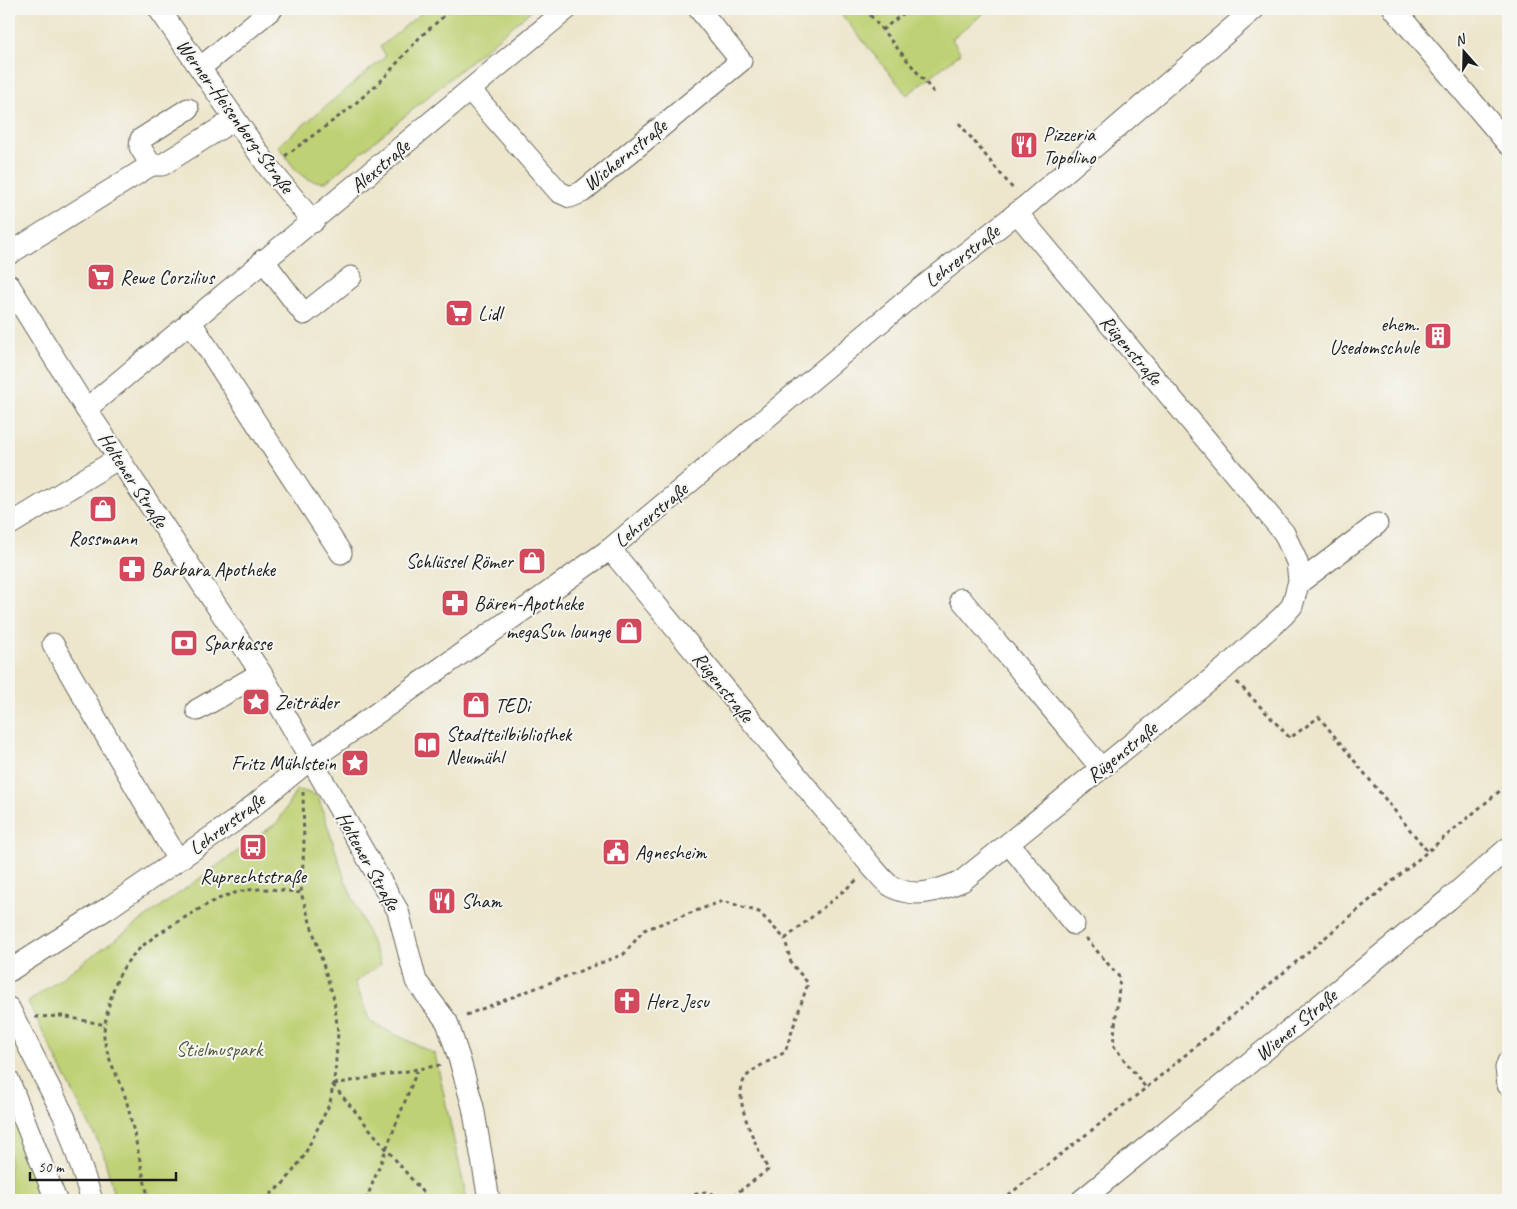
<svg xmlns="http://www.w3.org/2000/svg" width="1517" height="1209" viewBox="0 0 1517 1209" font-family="Caveat,sans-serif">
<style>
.green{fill:#bed174;stroke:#6d7648}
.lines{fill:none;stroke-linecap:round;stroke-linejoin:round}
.minor-casing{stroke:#65635a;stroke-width:23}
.path{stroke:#65635a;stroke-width:3;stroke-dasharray:4 4;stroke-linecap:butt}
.minor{stroke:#fff;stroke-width:21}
.labels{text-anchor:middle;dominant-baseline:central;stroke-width:4;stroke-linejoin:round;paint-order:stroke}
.street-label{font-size:20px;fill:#1c1c1c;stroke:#f6f6f2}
.poi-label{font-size:20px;fill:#1c1c1c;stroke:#f6f6f2;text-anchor:start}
.park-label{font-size:20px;fill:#555b3b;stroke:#f6f6f2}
</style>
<rect width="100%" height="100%" fill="#f6f6f2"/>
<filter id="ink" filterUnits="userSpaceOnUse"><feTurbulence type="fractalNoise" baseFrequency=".02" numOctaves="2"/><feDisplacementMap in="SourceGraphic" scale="10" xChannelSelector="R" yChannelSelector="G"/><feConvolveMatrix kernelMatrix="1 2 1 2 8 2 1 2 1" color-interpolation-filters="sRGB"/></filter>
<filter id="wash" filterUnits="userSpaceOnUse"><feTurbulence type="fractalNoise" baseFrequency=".0096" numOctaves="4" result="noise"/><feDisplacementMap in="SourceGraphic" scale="20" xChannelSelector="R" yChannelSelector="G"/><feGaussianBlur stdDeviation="1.12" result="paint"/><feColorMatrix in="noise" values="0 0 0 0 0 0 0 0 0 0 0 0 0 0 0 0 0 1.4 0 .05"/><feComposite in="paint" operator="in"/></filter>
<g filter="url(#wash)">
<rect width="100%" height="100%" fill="#ede6cc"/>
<!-- green -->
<g class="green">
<path d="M426,9H533L326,182C299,183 293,165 278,146L386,56L380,47Z"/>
<polygon points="837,9 989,9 952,39 961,53 907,95"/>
<polygon points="297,789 318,796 345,880 381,964 355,982 370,1022 435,1054 467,1200 115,1200 103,1152 28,1002 278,822"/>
<polygon points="9,1090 54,1200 9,1200"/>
</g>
</g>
<g filter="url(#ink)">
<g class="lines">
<defs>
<g id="minor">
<polyline points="159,9 269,168 313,222"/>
<polyline points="1394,9 1508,144"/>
<polyline points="200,68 272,9"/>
<polyline points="470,90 559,192 570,197 582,192 741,61 699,9"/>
<polyline points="188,109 141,139 140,147 151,165 162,165 235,119"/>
<polyline points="9,254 151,165"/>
<polyline points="263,260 304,314 351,277"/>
<polyline points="9,285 86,409 261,673 398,911 416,981 447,1022 460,1061 473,1107 489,1200"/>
<polyline points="190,321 341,553"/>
<polyline points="86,409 567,9"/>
<polyline points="9,525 119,458"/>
<path d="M610,549L872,867C878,873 884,882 891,886C914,900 940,890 962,881L1224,669L1283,616L1292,606L1299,581L1297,562L1284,533L1017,213"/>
<polyline points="1299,583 1377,524"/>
<polyline points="961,599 1101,768"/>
<polyline points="53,644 178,860"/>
<polyline points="197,710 261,673"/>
<polyline points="1009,844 1074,924"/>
<polyline points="9,971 108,908 236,820 302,766 610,549 920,289 1027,205 1254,9"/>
<polyline points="9,1008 65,1118 92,1200"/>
<polyline points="1508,1062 1506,1068 1508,1085"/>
<polyline points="9,1081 56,1200"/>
<polyline points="1082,1200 1448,900 1508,848"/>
</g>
</defs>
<!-- minor casing -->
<use href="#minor" class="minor-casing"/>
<!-- path -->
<g class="path">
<polyline points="865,9 936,95"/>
<polyline points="882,30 909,9"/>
<polyline points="959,123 1014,190"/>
<polyline points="285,156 349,109 383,79 420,37 452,9"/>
<polyline points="1237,682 1290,738 1319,717 1428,852"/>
<polyline points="1086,938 1120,978 1113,1045 1146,1088"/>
<polyline points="466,1015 624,954 644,930 723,901 759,912 785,939 858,879"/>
<polyline points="35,1017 62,1016 106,1025"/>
<polyline points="334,1084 441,1065"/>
<polyline points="333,1085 429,1200"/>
<polyline points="1008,1195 1014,1200"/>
<path d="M149,1200C141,1168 135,1135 127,1103C122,1083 109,1064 105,1043C102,1033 106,1019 108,1009C119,960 138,946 179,921C227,892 244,883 301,893"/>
<polyline points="264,1200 285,1182 304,1156 330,1103 335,1073 338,1033 334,999 301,893 304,846 303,792"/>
<polyline points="366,1200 417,1071"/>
<path d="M671,1200L705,1192L730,1198L768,1170C759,1148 726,1093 749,1074C759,1065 774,1059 785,1052L808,983L791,963L785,939"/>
<polyline points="1002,1200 1146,1088 1508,784"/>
</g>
<!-- minor -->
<use href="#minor" class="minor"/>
</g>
</g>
<!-- icons -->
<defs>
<symbol id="restaurant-square" viewBox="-11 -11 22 22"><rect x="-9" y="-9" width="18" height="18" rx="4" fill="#d1495b" stroke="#f6f6f2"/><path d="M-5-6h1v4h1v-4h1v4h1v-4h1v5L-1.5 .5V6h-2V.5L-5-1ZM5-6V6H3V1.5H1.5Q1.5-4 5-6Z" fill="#fff"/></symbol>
<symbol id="supermarket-square" viewBox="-11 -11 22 22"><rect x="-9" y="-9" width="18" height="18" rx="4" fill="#d1495b" stroke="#f6f6f2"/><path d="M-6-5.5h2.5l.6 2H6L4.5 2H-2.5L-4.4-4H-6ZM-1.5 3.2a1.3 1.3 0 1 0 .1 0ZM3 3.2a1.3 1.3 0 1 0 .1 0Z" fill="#fff"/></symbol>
<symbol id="building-square" viewBox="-11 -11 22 22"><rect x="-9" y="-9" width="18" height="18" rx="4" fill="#d1495b" stroke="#f6f6f2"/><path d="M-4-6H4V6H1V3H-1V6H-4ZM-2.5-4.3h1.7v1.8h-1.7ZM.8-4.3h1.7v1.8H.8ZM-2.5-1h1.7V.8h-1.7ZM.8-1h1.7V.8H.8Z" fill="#fff"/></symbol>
<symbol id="shop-square" viewBox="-11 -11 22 22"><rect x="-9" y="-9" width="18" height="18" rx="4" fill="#d1495b" stroke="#f6f6f2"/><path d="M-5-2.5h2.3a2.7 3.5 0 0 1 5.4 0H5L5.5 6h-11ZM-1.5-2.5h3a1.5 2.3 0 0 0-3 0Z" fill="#fff"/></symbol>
<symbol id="pharmacy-square" viewBox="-11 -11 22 22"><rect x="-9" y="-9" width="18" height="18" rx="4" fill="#d1495b" stroke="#f6f6f2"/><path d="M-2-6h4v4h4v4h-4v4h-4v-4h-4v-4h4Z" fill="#fff"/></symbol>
<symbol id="bank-square" viewBox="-11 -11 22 22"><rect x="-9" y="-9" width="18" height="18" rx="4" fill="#d1495b" stroke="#f6f6f2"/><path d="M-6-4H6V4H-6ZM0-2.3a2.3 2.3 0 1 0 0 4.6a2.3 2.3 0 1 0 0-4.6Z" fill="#fff"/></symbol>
<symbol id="sight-square" viewBox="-11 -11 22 22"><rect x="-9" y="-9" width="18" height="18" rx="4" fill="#d1495b" stroke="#f6f6f2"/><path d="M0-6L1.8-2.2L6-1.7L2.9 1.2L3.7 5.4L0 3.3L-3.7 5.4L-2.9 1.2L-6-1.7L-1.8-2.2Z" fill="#fff"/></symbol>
<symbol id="library-square" viewBox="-11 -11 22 22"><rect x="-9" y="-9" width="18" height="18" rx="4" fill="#d1495b" stroke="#f6f6f2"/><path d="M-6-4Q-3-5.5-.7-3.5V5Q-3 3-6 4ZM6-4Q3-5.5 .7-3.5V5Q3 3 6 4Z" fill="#fff"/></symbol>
<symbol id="bus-square" viewBox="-11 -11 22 22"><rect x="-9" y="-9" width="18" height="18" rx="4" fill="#d1495b" stroke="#f6f6f2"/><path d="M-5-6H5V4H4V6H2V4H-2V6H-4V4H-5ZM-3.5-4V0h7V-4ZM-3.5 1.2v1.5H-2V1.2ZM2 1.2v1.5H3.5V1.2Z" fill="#fff"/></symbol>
<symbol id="civic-square" viewBox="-11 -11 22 22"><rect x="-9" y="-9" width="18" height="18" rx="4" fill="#d1495b" stroke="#f6f6f2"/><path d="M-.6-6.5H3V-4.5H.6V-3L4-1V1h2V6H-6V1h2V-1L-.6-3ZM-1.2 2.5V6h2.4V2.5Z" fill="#fff"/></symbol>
<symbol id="church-square" viewBox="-11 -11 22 22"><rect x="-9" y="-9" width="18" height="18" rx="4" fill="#d1495b" stroke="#f6f6f2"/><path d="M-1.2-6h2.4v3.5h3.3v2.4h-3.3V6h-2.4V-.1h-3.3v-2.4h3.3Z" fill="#fff"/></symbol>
</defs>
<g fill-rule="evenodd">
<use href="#restaurant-square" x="1008" y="129" width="32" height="32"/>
<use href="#supermarket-square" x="85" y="261" width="32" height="32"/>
<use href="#supermarket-square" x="443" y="297" width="32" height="32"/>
<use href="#building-square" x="1422" y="320" width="32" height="32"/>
<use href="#shop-square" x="87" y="493" width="32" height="32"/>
<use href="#shop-square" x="516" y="545" width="32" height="32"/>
<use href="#pharmacy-square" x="116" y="553" width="32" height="32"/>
<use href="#pharmacy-square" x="439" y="587" width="32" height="32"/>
<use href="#shop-square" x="613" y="615" width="32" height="32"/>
<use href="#bank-square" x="168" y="627" width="32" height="32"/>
<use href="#sight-square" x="240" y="686" width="32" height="32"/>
<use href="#shop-square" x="460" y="689" width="32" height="32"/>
<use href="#library-square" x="411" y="729" width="32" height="32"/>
<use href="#sight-square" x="339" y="747" width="32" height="32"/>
<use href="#bus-square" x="237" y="831" width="32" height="32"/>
<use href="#civic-square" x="600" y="836" width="32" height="32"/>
<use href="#restaurant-square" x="426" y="885" width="32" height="32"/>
<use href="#church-square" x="611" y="985" width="32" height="32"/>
</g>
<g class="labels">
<!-- street labels -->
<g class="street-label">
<text transform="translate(235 116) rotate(54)">Werner-Heisenberg-Straße</text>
<text transform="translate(625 155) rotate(-39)">Wichernstraße</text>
<text transform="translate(380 166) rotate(-40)">Alexstraße</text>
<text transform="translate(962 256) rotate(-38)">Lehrerstraße</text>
<text transform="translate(1131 350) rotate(50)">Rügenstraße</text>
<text transform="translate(133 480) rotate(57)">Holtener Straße</text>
<text transform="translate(651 515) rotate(-40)">Lehrerstraße</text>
<text transform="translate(723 687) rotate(51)">Rügenstraße</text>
<text transform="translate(1122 752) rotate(-39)">Rügenstraße</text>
<text transform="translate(227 824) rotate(-37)">Lehrerstraße</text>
<text transform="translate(368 861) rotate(61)">Holtener Straße</text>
<text transform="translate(1296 1025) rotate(-40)">Wiener Straße</text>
</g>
<!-- poi labels -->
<g class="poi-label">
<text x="1043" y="134">Pizzeria<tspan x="1043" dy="23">Topolino</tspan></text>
<text x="120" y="277">Rewe Corzilius</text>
<text x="478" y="313">Lidl</text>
<text x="1419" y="324" text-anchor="end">ehem.<tspan x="1419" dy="23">Usedomschule</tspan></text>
<text x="103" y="538" text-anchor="middle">Rossmann</text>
<text x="513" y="561" text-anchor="end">Schlüssel Römer</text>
<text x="151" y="569">Barbara Apotheke</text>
<text x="474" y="603">Bären-Apotheke</text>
<text x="610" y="631" text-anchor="end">megaSun lounge</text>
<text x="203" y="643">Sparkasse</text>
<text x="275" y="702">Zeiträder</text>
<text x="495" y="705">TEDi</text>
<text x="446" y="734">Stadtteilbibliothek<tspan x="446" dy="23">Neumühl</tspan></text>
<text x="336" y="763" text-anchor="end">Fritz Mühlstein</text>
<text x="635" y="852">Agnesheim</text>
<text x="253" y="876" text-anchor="middle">Ruprechtstraße</text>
<text x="461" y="901">Sham</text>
<text x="646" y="1001">Herz Jesu</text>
</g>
<!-- park labels -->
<g class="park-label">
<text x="219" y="1049">Stielmuspark</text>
</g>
</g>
<!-- margin -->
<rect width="1517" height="1209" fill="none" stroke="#f6f6f2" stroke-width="30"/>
<!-- north arrow -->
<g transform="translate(1464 52) rotate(340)" stroke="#f6f6f2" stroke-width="4" paint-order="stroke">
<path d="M0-4L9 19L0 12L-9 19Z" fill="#1c1c1c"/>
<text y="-8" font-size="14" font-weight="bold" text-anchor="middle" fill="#1c1c1c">N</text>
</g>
<!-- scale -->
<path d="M30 1172v8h146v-8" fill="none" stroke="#1c1c1c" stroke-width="2.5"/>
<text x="38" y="1172" font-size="15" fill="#1c1c1c" stroke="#f6f6f2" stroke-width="4" paint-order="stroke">50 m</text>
</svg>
